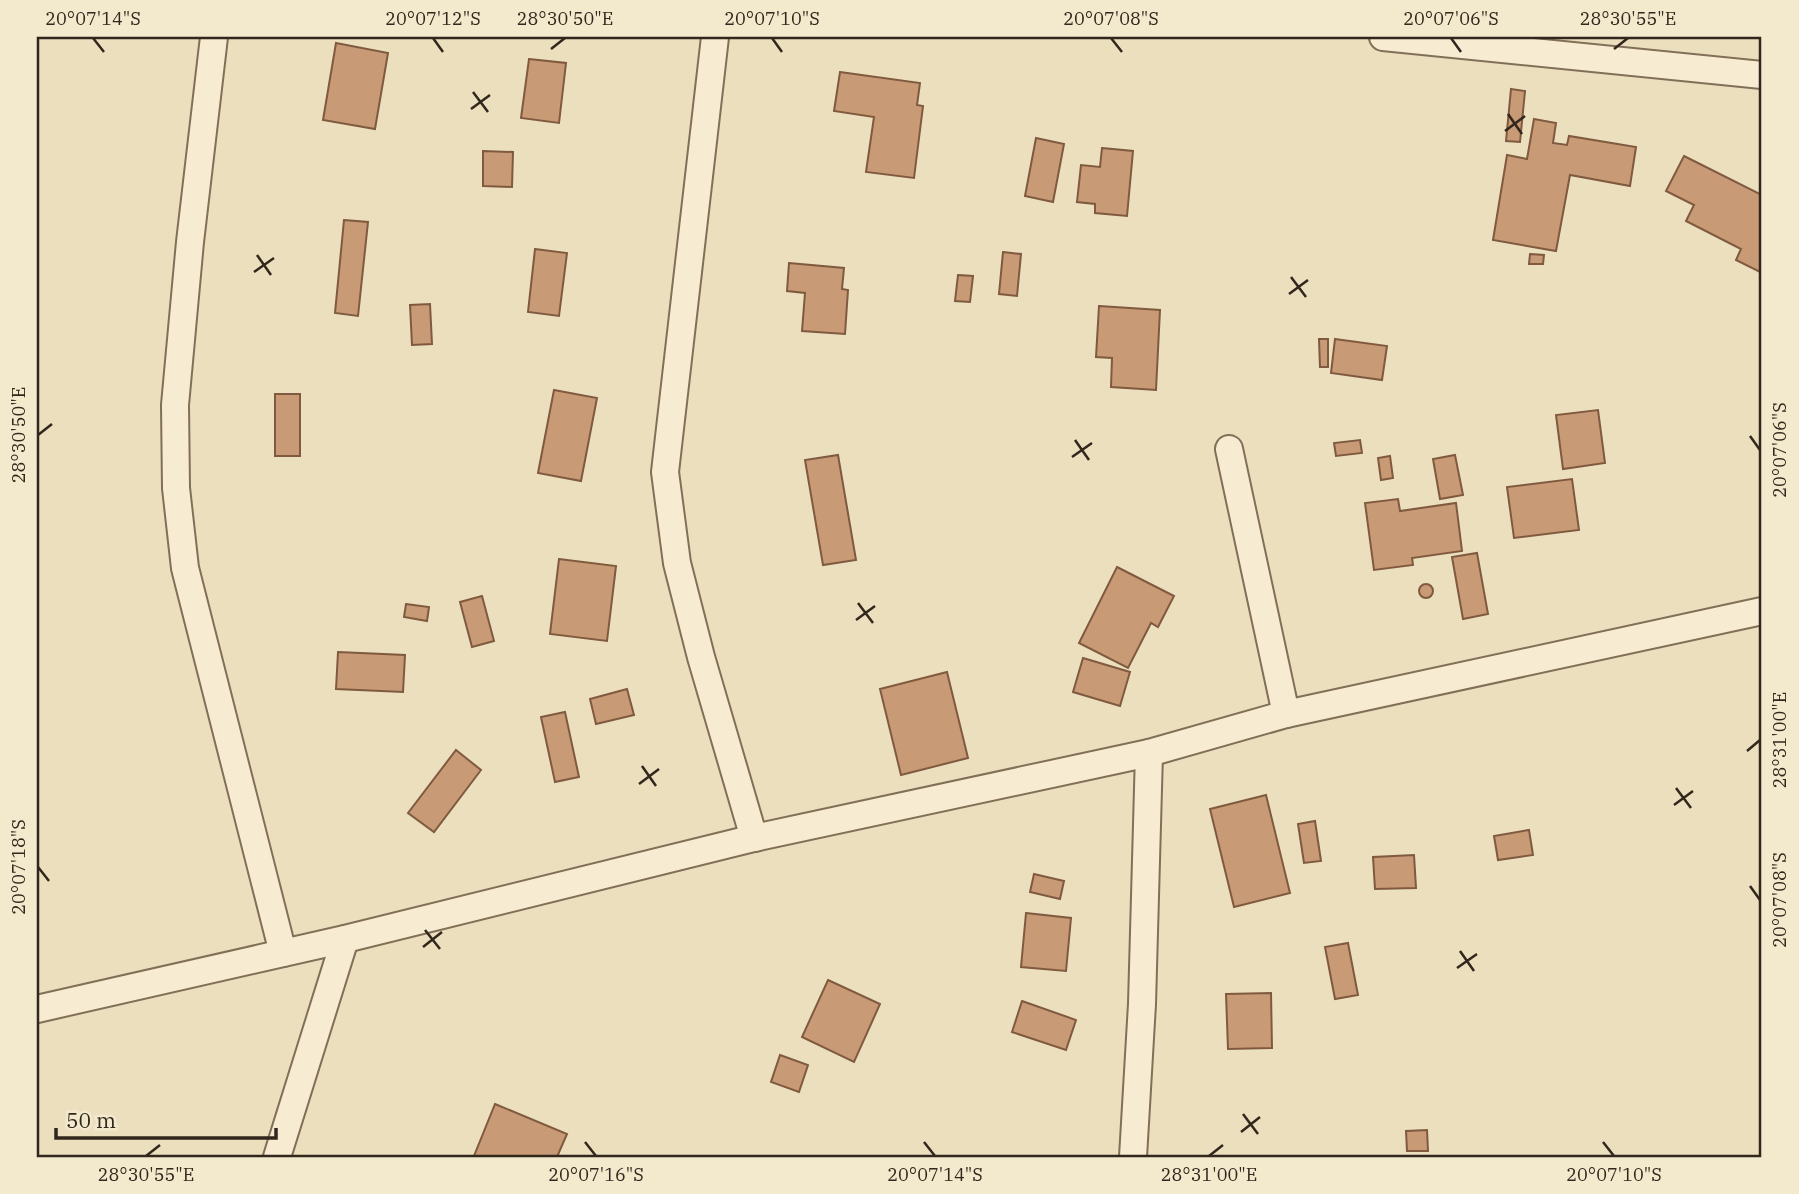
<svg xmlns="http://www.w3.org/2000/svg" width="1799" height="1194" viewBox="0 0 1799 1194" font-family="'IBM Plex Serif',serif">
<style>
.building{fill:#c89a75;stroke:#805a3f;stroke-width:2}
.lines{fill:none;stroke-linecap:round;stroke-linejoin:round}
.minor-casing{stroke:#826f58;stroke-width:30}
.minor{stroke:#f7ecd1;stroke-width:26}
.ticks{fill:none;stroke:#32271c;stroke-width:2.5}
.neatline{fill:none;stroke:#32271c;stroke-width:2.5}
.ticks-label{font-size:18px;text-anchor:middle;fill:#32271c}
</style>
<rect width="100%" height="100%" fill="#ebdfbe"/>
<!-- building -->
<g class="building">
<polygon points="336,43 388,53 375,129 323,120"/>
<polygon points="529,59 566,63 559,123 521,118"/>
<polygon points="840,72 920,83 917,105 923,106 914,178 866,172 874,117 834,111"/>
<polygon points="1511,89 1525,91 1520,142 1506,141"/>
<polygon points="1534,119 1556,123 1553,143 1567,145 1569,136 1636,147 1630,186 1570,175 1556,251 1493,240 1507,155 1527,159"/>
<polygon points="1036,138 1064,144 1053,202 1025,196"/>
<polygon points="1102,148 1133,151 1127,216 1095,213 1095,204 1077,202 1081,165 1100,167"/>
<polygon points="483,151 513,152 512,187 483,186"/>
<polygon points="1684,156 1762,195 1762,273 1736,260 1741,249 1686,221 1694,205 1666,191"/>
<polygon points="344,220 368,222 358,316 335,313"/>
<polygon points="535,249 567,253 559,316 528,312"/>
<polygon points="1003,252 1021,254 1017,296 999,294"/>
<polygon points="1530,254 1544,255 1543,264 1529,264"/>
<polygon points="789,263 844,268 842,289 848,290 845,334 802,331 805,293 787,291"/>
<polygon points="958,275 973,276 970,302 955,301"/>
<polygon points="430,304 432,344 412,345 410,305"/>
<polygon points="1099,306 1160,310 1156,390 1111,387 1112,358 1096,357"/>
<polygon points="1319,339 1328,339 1328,367 1320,367"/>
<polygon points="1335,339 1387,346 1382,380 1331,373"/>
<polygon points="554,390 597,398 581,481 538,473"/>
<rect x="275" y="394" width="25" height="62"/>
<polygon points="1598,410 1605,463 1563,469 1556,415"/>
<polygon points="1360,440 1362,453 1336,456 1334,443"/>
<polygon points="838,455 856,560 823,565 805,460"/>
<polygon points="1455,455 1463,495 1440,499 1433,459"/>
<polygon points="1390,456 1393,478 1381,480 1378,458"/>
<polygon points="1572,479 1579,530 1514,538 1507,487"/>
<polygon points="1398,499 1400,511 1456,503 1462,551 1412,558 1413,565 1374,570 1365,503"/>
<polygon points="1477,553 1488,614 1463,619 1452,557"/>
<polygon points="559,559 616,566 607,641 550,634"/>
<polygon points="1117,567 1174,596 1158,627 1151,623 1128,668 1079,643"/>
<circle cx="1426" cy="591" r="7"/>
<polygon points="482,596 494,641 472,647 460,602"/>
<polygon points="406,604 429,607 427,621 404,617"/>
<polygon points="338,652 405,655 403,692 336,689"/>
<polygon points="1083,658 1130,672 1120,706 1073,692"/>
<polygon points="947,672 968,758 901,775 880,689"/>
<polygon points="627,689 634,715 596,724 590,699"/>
<polygon points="565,712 579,777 555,782 541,717"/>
<polygon points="456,750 481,770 434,832 408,813"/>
<polygon points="1266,795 1290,893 1234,907 1210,809"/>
<polygon points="1315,821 1321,861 1304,863 1298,824"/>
<polygon points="1529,830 1533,855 1498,860 1494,836"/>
<polygon points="1414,855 1416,888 1375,889 1373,857"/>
<polygon points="1034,874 1064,881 1060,899 1030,892"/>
<polygon points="1026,913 1071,918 1066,971 1021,967"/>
<polygon points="1348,943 1358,995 1335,999 1325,947"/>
<polygon points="828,980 880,1004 854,1062 802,1037"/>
<polygon points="1271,993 1272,1048 1228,1049 1226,994"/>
<polygon points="1022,1001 1076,1020 1066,1050 1012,1032"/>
<polygon points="780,1055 808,1065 799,1092 771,1082"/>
<polygon points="495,1104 567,1134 557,1157 474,1156"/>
<polygon points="1427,1130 1428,1151 1407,1151 1406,1131"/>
</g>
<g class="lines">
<defs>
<g id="minor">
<polyline points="214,37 190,242 175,405 176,488 185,568 283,953"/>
<polyline points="715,37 665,472 677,563 701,657 754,838"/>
<polyline points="1383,37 1762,75"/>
<polyline points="1229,449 1286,714"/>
<polyline points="37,1009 345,939 754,838 1149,753 1286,714 1762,611"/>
<polyline points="277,1157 345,939"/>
<polyline points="1133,1157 1142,1004 1149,753"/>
</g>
</defs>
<!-- minor casing -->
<use href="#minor" class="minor-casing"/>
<!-- minor -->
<use href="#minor" class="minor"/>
</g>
<!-- ticks -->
<path class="ticks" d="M93,38L104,52M433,38L443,52M772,38L782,52M1111,38L1122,52M1451,38L1461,52M551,49L565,38M1614,49L1628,38M473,92L488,112M471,109L490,95M1508,114L1522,134M1505,131L1525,116M257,255L271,275M254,272L274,258M1291,277L1306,297M1289,294L1308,280M38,435L52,424M1750,436L1760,450M1075,440L1089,460M1072,457L1092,443M858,603L873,623M856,620L875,606M1747,751L1760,740M642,766L656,786M639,784L659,769M1676,788L1691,808M1674,805L1693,791M38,867L49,881M1750,886L1760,900M425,930L440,949M423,947L442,932M1460,951L1474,971M1457,968L1477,954M1243,1114L1258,1134M1241,1132L1260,1117M585,1142L596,1156M924,1142L935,1156M1603,1142L1614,1156M146,1156L160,1145M1209,1156L1223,1145"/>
<!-- border -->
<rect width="1799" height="1194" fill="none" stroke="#f3e9cd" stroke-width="77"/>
<!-- scale -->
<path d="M56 1128v10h220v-10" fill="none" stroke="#32271c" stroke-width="3.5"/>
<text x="66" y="1128" font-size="21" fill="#32271c" stroke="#f3e9cd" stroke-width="5" paint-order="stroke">50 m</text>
<rect x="38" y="38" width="1722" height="1118" class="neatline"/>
<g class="ticks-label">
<text x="93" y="25">20°07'14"S</text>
<text x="433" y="25">20°07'12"S</text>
<text x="565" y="25">28°30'50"E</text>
<text x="772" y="25">20°07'10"S</text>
<text x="1111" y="25">20°07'08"S</text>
<text x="1451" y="25">20°07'06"S</text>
<text x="1628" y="25">28°30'55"E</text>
<text transform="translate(19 435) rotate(-90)" y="6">28°30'50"E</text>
<text transform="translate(1780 450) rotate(-90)" y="6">20°07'06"S</text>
<text transform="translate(1780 740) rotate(-90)" y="6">28°31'00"E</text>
<text transform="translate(19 867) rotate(-90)" y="6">20°07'18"S</text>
<text transform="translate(1780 900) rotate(-90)" y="6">20°07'08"S</text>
<text x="146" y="1181">28°30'55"E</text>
<text x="596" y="1181">20°07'16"S</text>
<text x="935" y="1181">20°07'14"S</text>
<text x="1209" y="1181">28°31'00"E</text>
<text x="1614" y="1181">20°07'10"S</text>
</g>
</svg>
